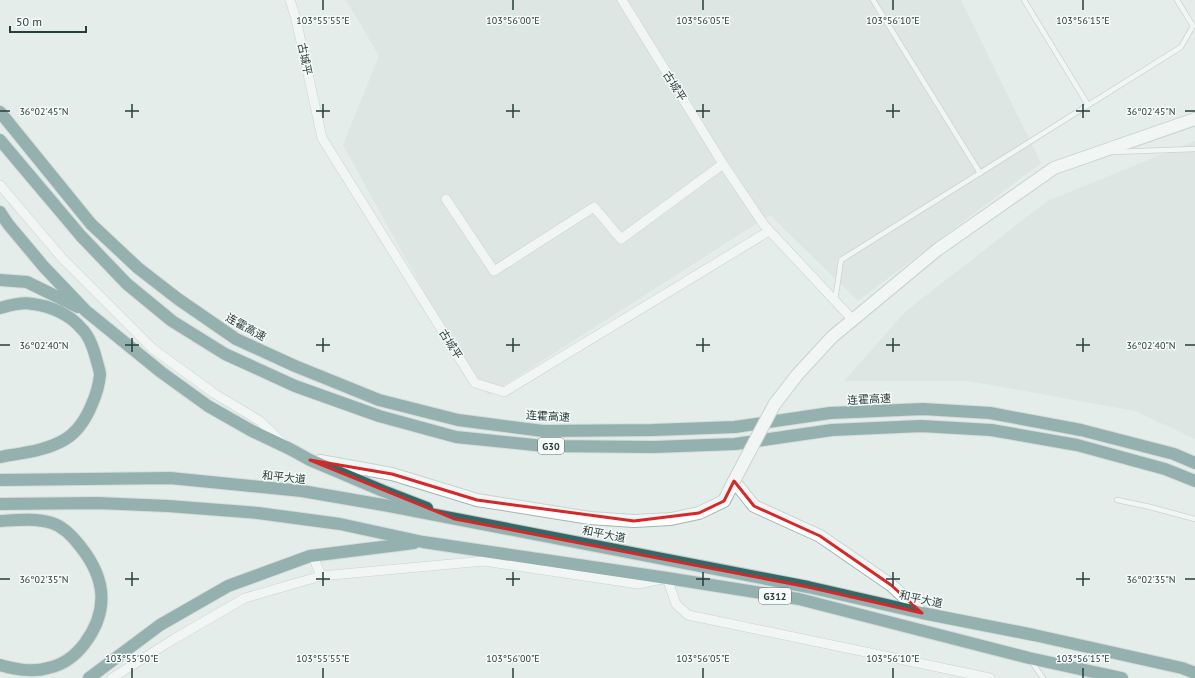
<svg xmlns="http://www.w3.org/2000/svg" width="1195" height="678" viewBox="0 0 1195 678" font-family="'PT Sans','Noto Sans SC',sans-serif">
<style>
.built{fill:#d4ddda}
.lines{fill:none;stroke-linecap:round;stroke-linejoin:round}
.lane-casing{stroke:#a8b5b3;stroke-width:6}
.street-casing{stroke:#a8b5b3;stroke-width:10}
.secondary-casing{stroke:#a1b5b2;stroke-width:14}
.highway-casing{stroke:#c2c9c8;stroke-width:14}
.lane{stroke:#fff;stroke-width:4.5}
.street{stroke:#fff;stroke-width:9}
.secondary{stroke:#fff;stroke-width:12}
.highway{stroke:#346866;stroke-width:12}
.secondary-bridge-casing{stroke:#a1b5b2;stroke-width:14;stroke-linecap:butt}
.secondary-bridge{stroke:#fff;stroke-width:12}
.marked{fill:none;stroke:#d62828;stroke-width:3;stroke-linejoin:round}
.ticks{fill:none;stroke:#263e3c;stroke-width:1.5}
.labels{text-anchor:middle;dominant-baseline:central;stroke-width:3;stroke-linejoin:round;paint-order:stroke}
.shield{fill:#f6faf8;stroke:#647674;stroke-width:1}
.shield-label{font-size:10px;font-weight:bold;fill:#263e3c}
.street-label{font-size:11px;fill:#263e3c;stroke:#f6faf8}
.ticks-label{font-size:10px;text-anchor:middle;fill:#263e3c;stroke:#f6faf8;stroke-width:3;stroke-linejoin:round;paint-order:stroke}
</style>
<rect width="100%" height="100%" fill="#e5edeb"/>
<!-- built -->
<g class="built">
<polygon points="346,0 961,0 1041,163 858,301 770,215 489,395 470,375 343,145 379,56"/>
<polygon points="1195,141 1195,439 1135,411 968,381 844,381 905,312 1047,201"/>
</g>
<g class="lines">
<defs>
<g id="lane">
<polyline points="873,0 980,173"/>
<polyline points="1024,0 1088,105"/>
<polyline points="1113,152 1195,149"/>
<polyline points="835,301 841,260 1181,47 1193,26 1177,0"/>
<polyline points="1117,500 1150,507 1195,519"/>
<polyline points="1031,661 1043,678"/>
</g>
<g id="street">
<polyline points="290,0 296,19 322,138 475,383 504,392 769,231"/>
<polyline points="622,0 723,164 764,225 853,320"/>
<polyline points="0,185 62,258 153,349 215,394 260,421 284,444"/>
<polyline points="446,199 494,271 594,207 621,239 723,164"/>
<polyline points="313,556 321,576"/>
<polyline points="112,678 174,639 245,598 321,576 484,561 638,584 667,578 676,604 688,615 990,678"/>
</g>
<g id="secondary">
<polyline points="774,405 797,375 832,337 937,250 1054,168 1195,119"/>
<polyline points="320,461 392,474 477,500 590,518 634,521 671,519 699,513 724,501 734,481 754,506 820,536 891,585 922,613"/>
</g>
<g id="highway">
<polyline points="0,112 91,224 138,268 178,299 236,339 295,366 379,400 458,420 543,431 653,430 735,427 830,413 923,409 990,413 1081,430 1174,454 1195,463"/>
<polyline points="0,140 81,236 127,284 172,321 225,354 295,386 379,416 456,437 544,446 654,447 735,444 832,430 921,426 991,430 1077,445 1165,469 1195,481"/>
<polyline points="0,212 8,224 44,267 86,311 161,372 208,406 252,431 290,449 310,460 383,491 427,508"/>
<polyline points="0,280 27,282 78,307"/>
<path d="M0,308C11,305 22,302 33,304C50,306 69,314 81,328C89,335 93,347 96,358C97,363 100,370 100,375C99,385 96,395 92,404C86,419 78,432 64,440C45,451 22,453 0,457"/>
<polyline points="0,480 170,478 302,491 389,506 808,587 922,613 1034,635 1182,668 1195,673"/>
<polyline points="0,504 97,503 168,506 258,513 340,524 423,542 667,578 799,599 1029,658 1122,678"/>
<path d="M0,521C17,520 35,518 52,523C62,526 73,537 80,546C105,577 110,609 85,643C76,655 63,665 48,668C32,673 15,669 0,665"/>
<polyline points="89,678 160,625 228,586 310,556 414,543"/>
</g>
</defs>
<!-- lane casing -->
<use href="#lane" class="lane-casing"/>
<!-- street casing -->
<use href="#street" class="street-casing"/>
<!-- secondary casing -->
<use href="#secondary" class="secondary-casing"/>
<!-- highway casing -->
<use href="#highway" class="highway-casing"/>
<!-- lane -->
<use href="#lane" class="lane"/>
<!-- street -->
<use href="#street" class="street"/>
<!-- secondary -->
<use href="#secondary" class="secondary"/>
<!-- highway -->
<use href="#highway" class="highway"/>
<defs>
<polyline id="secondary-bridge" points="734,481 774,405"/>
</defs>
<!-- secondary-bridge casing -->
<use href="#secondary-bridge" class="secondary-bridge-casing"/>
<!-- secondary-bridge -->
<use href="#secondary-bridge" class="secondary-bridge"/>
</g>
<!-- marked area -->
<path d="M0 0H1195V678H0ZM310,460L392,474L477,500L634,521L699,513L724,501L734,481L754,506L820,536L891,585L922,613L808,587L455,519Z" fill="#e5edeb" fill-opacity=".55" fill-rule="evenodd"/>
<path class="marked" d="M310,460L392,474L477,500L634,521L699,513L724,501L734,481L754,506L820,536L891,585L922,613L808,587L455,519Z"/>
<!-- ticks -->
<path class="ticks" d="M323,0V10M513,0V10M703,0V10M893,0V10M1083,0V10M132,104V118M323,104V118M513,104V118M703,104V118M893,104V118M1083,104V118M0,111H10M125,111H139M316,111H330M506,111H520M696,111H710M886,111H900M1076,111H1090M1185,111H1195M132,338V352M323,338V352M513,338V352M703,338V352M893,338V352M1083,338V352M0,345H10M125,345H139M316,345H330M506,345H520M696,345H710M886,345H900M1076,345H1090M1185,345H1195M132,572V586M323,572V586M513,572V586M703,572V586M893,572V586M1083,572V586M0,579H10M125,579H139M316,579H330M506,579H520M696,579H710M886,579H900M1076,579H1090M1185,579H1195M132,668V678M323,668V678M513,668V678M703,668V678M893,668V678M1083,668V678"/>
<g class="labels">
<!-- shield labels -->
<g class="shield">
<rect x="538" y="438" width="26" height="16" rx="3"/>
<rect x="759" y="588" width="32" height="16" rx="3"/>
</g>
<g class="shield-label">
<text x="551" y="446">G30</text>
<text x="775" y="596">G312</text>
</g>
<!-- street labels -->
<g class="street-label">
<text transform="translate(305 59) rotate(78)">古城平</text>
<text transform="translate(675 86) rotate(58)">古城平</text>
<text transform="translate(246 327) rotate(29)">连霍高速</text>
<text transform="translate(451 344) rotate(58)">古城平</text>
<text transform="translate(869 399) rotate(-3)">连霍高速</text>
<text transform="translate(548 416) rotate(3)">连霍高速</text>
<text transform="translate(284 477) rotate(6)">和平大道</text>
<text transform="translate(604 534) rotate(11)">和平大道</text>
<text transform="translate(921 599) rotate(12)">和平大道</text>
</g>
</g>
<g class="ticks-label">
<text x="323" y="24">103°55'55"E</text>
<text x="513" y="24">103°56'00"E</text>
<text x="703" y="24">103°56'05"E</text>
<text x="893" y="24">103°56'10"E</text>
<text x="1083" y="24">103°56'15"E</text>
<text x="44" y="115">36°02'45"N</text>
<text x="1151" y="115">36°02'45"N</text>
<text x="44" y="349">36°02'40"N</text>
<text x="1151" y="349">36°02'40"N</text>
<text x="44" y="583">36°02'35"N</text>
<text x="1151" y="583">36°02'35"N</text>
<text x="132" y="662">103°55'50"E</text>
<text x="323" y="662">103°55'55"E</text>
<text x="513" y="662">103°56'00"E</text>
<text x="703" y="662">103°56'05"E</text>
<text x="893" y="662">103°56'10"E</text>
<text x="1083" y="662">103°56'15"E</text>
</g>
<!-- scale -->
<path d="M10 26v6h76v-6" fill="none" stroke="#263e3c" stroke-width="2"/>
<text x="16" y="26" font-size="12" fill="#263e3c" stroke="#f6faf8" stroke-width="3" paint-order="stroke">50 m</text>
</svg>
